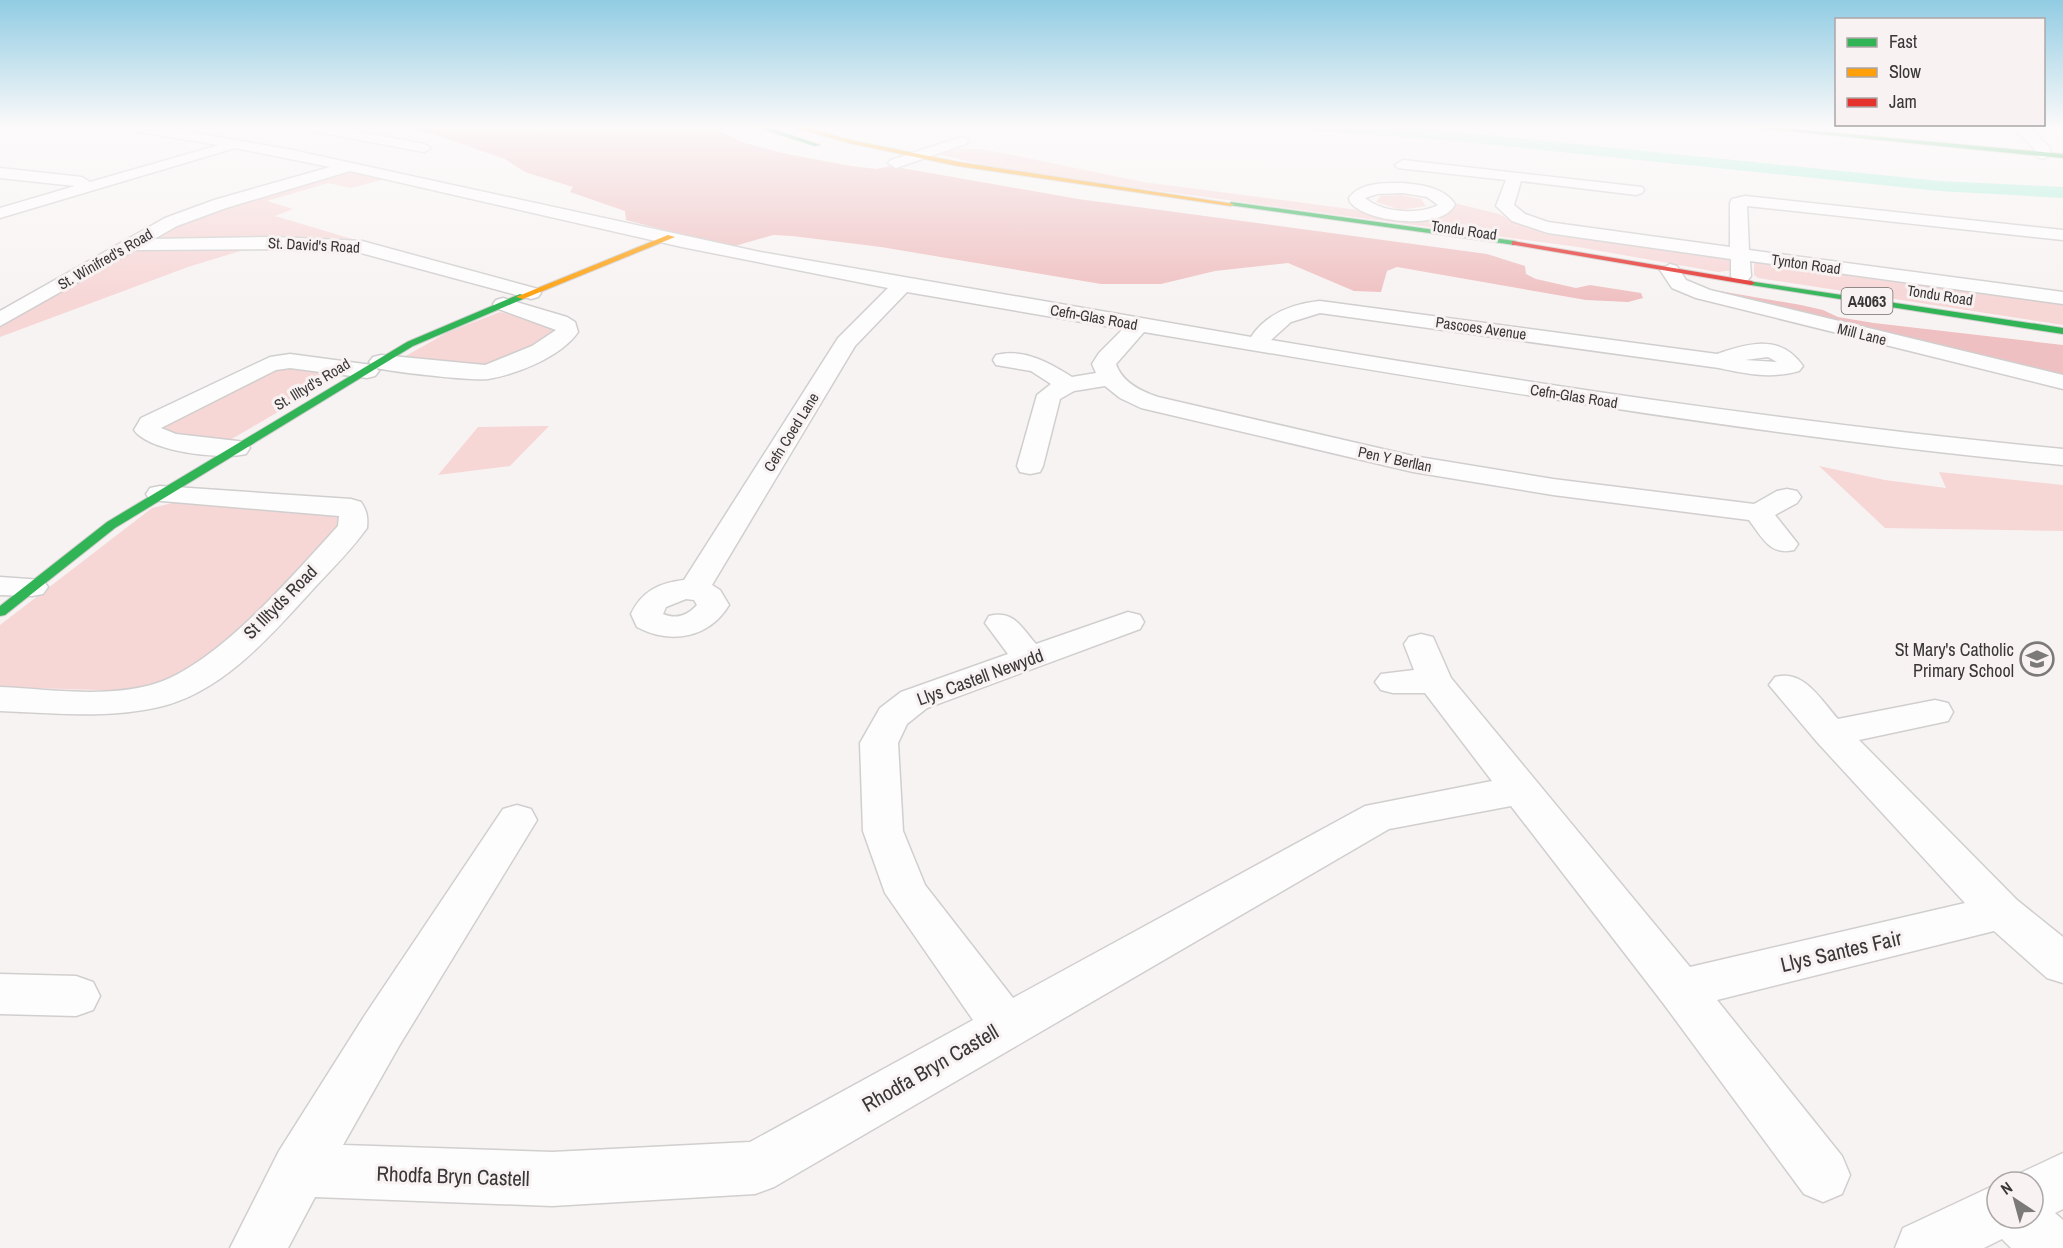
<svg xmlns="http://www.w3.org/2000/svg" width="2063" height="1248" viewBox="0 0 2063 1248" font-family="'Archivo Narrow',sans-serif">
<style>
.green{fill:#f7d6d6}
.forest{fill:#efc0c1}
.water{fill:#aeefdb}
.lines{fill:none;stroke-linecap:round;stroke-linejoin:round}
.street-casing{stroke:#d1cece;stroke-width:3}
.fast-casing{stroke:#d1cece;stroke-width:2}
.slow-casing{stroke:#d1cece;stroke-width:2}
.jam-casing{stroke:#d1cece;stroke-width:2}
.street{fill:#fefdfd;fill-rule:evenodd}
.fast{fill:#30b455;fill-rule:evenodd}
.slow{fill:#ff9f0a;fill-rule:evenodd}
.jam{fill:#e5322d;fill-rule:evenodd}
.labels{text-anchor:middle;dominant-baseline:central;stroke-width:6;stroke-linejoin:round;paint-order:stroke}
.far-street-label{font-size:15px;fill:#393737;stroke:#f9f2f2}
.shield{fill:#f9f2f2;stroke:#736f6f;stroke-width:1.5}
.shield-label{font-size:16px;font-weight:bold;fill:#393737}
.street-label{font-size:18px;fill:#393737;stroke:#f9f2f2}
.poi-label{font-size:18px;fill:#393737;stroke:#f9f2f2;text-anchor:end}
.near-street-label{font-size:21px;fill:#393737;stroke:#f9f2f2}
</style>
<rect width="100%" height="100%" fill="#f8f3f3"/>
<!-- green -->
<g class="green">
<polygon points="962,149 983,149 1143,182 1396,215 1442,213 1454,203 1499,214 1514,222 1544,231 1544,234 1735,258 1734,270 1718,272 1578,247 1010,171 941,155 941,152"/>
<polygon points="353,173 385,179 351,188 328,183 267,201 293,209 275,216 369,244 250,248 188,267 0,337 0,327 171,226 208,212 337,175"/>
<polygon points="1401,195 1421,199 1426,206 1401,210 1376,202 1381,196"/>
<polygon points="1754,260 2063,301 2063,325 1758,278 1754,275"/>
<polygon points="500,312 551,324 558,331 523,352 488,367 404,357 448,332"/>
<polygon points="282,366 343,374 230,440 214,442 163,432 164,424"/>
<polygon points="549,426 510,466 438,475 478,427"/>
<polygon points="1819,466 1885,480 1946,488 1939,472 2063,485 2063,531 1885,528"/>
<polygon points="176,502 331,511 340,517 341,526 210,661 186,677 130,691 0,687 0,625 152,508"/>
</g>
<!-- forest -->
<g class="forest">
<polygon points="405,127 523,127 538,131 564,127 711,127 745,143 782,153 851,166 877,169 890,166 1078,199 1487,254 1525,266 1526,274 1536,279 1576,288 1590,285 1641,293 1643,298 1628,302 1586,300 1397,267 1387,271 1381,292 1354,291 1288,263 1215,271 1161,284 1101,284 881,247 792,236 773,235 735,246 719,244 626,220 625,211 570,192 573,187 525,172 505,159 433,134"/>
<polygon points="1708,289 1801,305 1823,310 1838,317 1874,323 2063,345 2063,390 1806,321 1705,291"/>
</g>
<!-- water -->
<polygon class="water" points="1267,127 1396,127 1458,132 1940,181 2063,187 2063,198 1939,191 1455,141"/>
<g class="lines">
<defs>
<g id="street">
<path d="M127,127H162L292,150L760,252L1251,337C1267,313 1292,304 1320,301L1717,354C1750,343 1781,334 1803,366L1799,371C1771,379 1747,374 1719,368L1320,313L1291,322L1271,340C1534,384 1797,424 2063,449V465C1754,436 1450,383 1144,332L1116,364C1122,382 1140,391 1158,397L1413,456L1553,479L1754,504L1777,491L1787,489L1797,491L1801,497L1797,503L1775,515L1798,544L1794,550C1770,556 1762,537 1749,520L1553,495L1413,472L1141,408L1120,398L1105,386L1074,391L1060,399L1043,466L1040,472L1030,474L1020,472L1017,466L1037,395L1051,384L1031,371L996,365L993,360L996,355C1024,348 1050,363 1072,377L1096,373L1092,364L1099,353L1123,329L907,292L855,346L712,585L720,590L729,605C709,638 671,645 637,627L631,614C642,591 659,583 684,580L838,338L888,288L682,247L350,171L226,208L177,226L154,239L274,237L362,241L538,289L541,293L538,297L531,299L361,253L274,249L135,250L0,326V311L165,218L214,200L330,167L235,148L0,218V208L75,186L0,178V168L82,177L90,182L219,145L134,131ZM1768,357L1777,362L1745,360ZM686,599L694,600L697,605C688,615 677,620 663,614L666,607Z"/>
<polygon points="305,127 336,127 424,144 431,148 424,152 312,131"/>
<polygon points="2005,127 2029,127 2049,147 2051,154 2043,159 2038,157 2036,151 2019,133"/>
<polygon points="961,137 966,138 968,141 966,144 896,168 888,163 891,160"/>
<polygon points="1403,160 1642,187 1644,190 1642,193 1636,195 1521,181 1514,205 1525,214 1548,222 1730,247 1730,203 1732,199 1745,196 2063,230 2063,240 1747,206 1749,250 2063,292 2063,304 1750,261 1751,276 1748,280 1734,280 1731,276 1731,259 1548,233 1512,221 1496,206 1506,180 1398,168 1395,165"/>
<path d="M1403,183C1422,185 1443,187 1455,204C1445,231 1365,223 1350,202L1349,198C1360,182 1385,183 1403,183ZM1403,193L1427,197L1438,205C1419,215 1382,213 1365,198L1377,194Z"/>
<polygon points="1670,264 1677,266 1686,280 1710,290 2063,375 2063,389 1696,298 1672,288 1660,270"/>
<path d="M503,298L567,317L575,322L578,332C561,357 517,374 488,379C471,381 395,372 376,368L379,371L375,376L367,378L290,368L276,370L161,428L176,434L246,442L250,448L246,454C222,460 149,452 134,430L141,418L270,357L290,354L372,365L369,362L373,357L381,355L485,365L532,346L556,330L496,308L493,304L496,300Z"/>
<path d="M160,486L351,499L361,502C367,511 368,517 367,528C352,549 333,568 316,586C273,633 224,692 159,707C107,719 53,713 0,711V687C49,689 103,698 151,685C215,668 293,575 338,526L339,516L150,500L146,494L150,488Z"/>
<polygon points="0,577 43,580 48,587 43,594 32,596 0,595"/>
<path d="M1128,612L1140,615L1144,622L1140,629L927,708L907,724L898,743L903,831L925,885L1013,998L1365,806L1492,781L1425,693H1393L1381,690L1375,682L1381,674L1414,670L1404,644L1409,637L1421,634L1433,637L1451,678L1690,967L1965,903L1817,742L1769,685L1775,677C1804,669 1820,699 1838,719L1935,700L1948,703L1953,712L1948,721L1859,740L2017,900L2063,937V983L2047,978L1994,931L1717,1000L1842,1156L1850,1175L1842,1194L1823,1202L1804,1194L1663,1003L1511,806L1389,829L774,1187L755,1194L552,1206L315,1197L288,1248H230L279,1151L365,1015L503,809L517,805L531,809L537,820L399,1046L343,1145L552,1152L750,1142L973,1020L885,893L863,831L860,743L880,708L901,692L1008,654L985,623L989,616C1014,610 1021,627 1036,644Z"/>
<polygon points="0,974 76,976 93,982 100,996 93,1010 76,1016 0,1014"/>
<polygon points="2063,1153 2063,1209 2055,1213 2063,1220 2063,1248 2011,1248 2002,1239 1984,1248 1895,1248 1903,1228 1997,1184 1997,1218 2033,1218 2033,1182 2011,1182 2014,1176"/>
</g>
<g id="fast">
<polygon points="756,127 766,127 820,145 815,146"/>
<polygon points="1747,127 1772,127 2063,154 2063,158"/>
<polygon points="1231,202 1515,241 1519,243 1515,245 1229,205"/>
<polygon points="1748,281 2063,328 2063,334 1751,285 1747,283"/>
<polygon points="520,294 523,295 523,299 413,346 115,528 5,615 0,616 0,606 107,522 407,342"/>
</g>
<g id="slow">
<polygon points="793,127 804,127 850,140 958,162 1234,204 1231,206 958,166 849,143"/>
<polygon points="668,235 675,237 523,299 516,297"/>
</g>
<polygon id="jam" points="1512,241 1751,281 1755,283 1751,285 1515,245 1512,245"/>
</defs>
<!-- street casing -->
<use href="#street" class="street-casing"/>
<!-- fast casing -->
<use href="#fast" class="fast-casing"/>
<!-- slow casing -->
<use href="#slow" class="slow-casing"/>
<!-- jam casing -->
<use href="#jam" class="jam-casing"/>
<!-- street -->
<use href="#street" class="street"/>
<!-- fast -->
<use href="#fast" class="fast"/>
<!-- slow -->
<use href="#slow" class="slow"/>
<!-- jam -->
<use href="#jam" class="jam"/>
</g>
<!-- sky -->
<linearGradient id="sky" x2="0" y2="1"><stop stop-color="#91cce3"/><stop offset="0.42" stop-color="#fcfafa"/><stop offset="1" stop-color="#fcfafa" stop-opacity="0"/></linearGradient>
<rect width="2063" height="302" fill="url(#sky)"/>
<!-- icons -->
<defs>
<symbol id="school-ring" viewBox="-11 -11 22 22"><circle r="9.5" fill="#f9f2f2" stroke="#7c7979" stroke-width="1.5"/><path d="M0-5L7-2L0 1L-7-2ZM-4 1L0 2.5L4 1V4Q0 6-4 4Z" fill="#7c7979"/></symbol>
</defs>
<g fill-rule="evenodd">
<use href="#school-ring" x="2018" y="640" width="38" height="38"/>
</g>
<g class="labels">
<!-- far-street labels -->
<g class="far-street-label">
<text transform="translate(1464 230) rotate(8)">Tondu Road</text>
<text transform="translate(314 245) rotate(3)">St. David's Road</text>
<text transform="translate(105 259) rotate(-30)">St. Winifred's Road</text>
<text transform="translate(1806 264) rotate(8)">Tynton Road</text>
<text transform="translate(1940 295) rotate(9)">Tondu Road</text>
<text transform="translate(1094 317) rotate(10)">Cefn-Glas Road</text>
<text transform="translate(1481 328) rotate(8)">Pascoes Avenue</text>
<text transform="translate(1862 334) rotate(14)">Mill Lane</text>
<text transform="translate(312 384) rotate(-31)">St. Illtyd's Road</text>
<text transform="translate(1574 396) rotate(9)">Cefn-Glas Road</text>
<text transform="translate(791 432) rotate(-58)">Cefn Coed Lane</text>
<text transform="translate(1395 459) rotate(12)">Pen Y Berllan</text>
</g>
<!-- shield labels -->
<rect class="shield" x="1841.5" y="288" width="51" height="26" rx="4.5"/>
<g class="shield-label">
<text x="1867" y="301">A4063</text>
</g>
<!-- street labels -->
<g class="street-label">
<text transform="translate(280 602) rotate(-45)">St Illtyds Road</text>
<text transform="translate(980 677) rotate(-20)">Llys Castell Newydd</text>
</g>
<!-- poi labels -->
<g class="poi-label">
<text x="2014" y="649">St Mary's Catholic<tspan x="2014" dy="21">Primary School</tspan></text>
</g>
<!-- near-street labels -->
<g class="near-street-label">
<text transform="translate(1841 951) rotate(-13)">Llys Santes Fair</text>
<text transform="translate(930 1068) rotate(-30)">Rhodfa Bryn Castell</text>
<text transform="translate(453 1176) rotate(2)">Rhodfa Bryn Castell</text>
</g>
</g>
<!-- legend -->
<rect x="1835" y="18" width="210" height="108" fill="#f9f2f2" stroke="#aca7a7" stroke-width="1.5"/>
<rect x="1847" y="38" width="30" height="9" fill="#30b455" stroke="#aca7a7" stroke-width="1.5"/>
<text x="1889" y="48" font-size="18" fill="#393737">Fast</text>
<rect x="1847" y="68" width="30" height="9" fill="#ff9f0a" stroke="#aca7a7" stroke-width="1.5"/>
<text x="1889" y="78" font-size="18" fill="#393737">Slow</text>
<rect x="1847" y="98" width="30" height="9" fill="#e5322d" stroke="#aca7a7" stroke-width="1.5"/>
<text x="1889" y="108" font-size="18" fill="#393737">Jam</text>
<!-- north arrow -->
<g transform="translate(2015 1200) rotate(324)"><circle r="28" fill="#f9f2f2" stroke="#aca7a7" stroke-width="1.5"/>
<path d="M0-4.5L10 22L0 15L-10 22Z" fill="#7c7979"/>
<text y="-9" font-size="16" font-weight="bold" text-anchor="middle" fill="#393737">N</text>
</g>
</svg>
